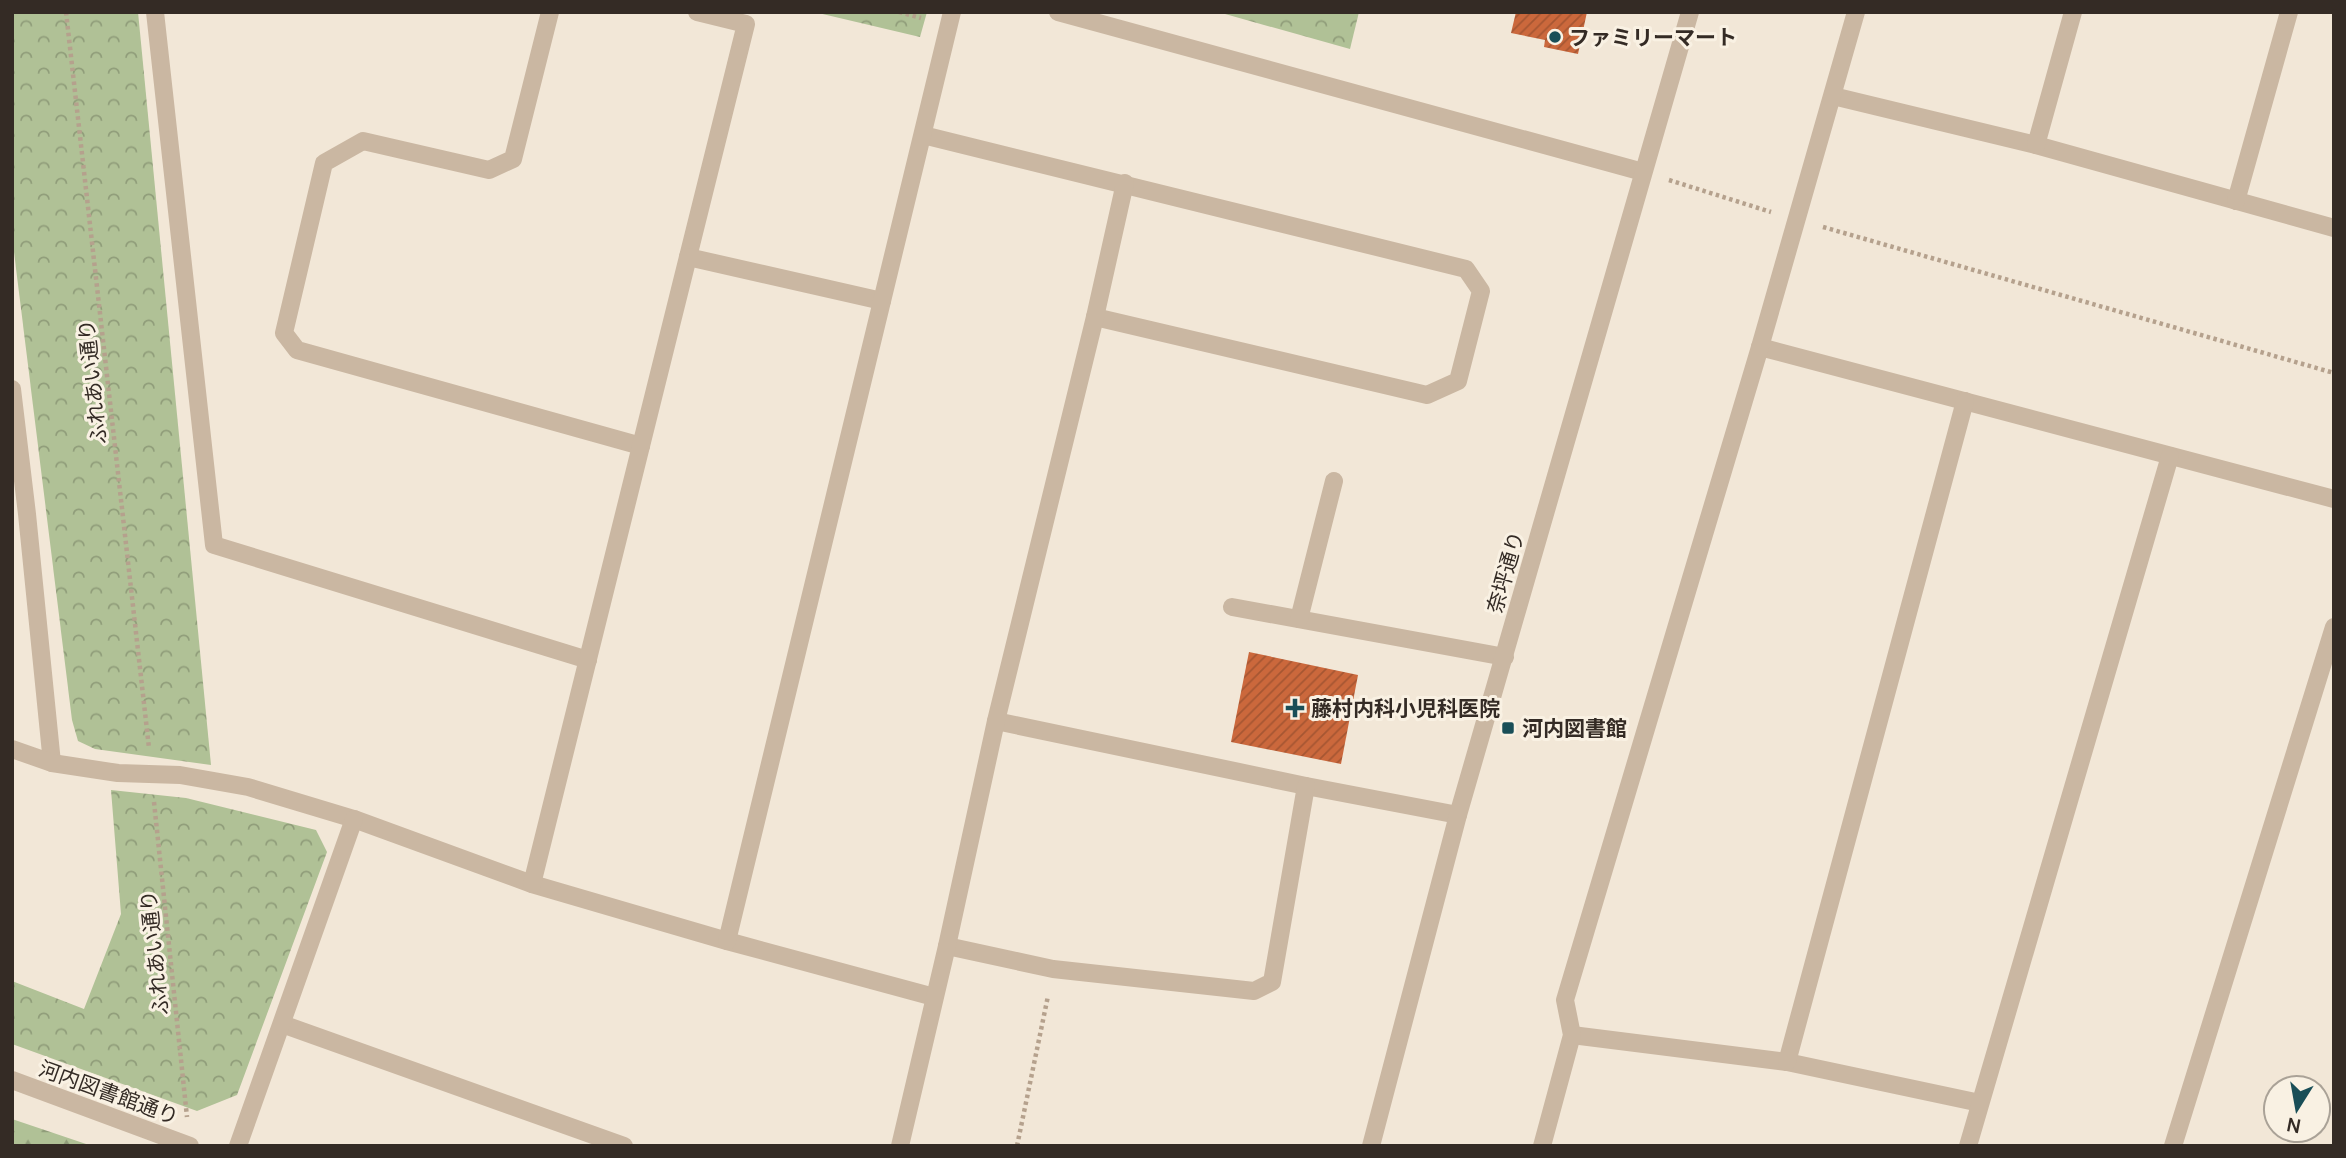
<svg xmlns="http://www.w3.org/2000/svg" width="2346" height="1158" viewBox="0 0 2346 1158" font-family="Manrope,'Noto Sans JP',sans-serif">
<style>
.forest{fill:url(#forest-firs)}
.park{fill:url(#park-crowns)}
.building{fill:url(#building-hatch)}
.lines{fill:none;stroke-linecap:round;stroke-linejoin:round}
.path{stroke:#b5a18d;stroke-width:4.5;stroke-dasharray:3.5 3.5;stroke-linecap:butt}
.minor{stroke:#cab7a2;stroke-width:18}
.tertiary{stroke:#cab7a2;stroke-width:18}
.poi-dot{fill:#194e57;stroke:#f9f1e3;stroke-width:2.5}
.labels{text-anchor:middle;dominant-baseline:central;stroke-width:6;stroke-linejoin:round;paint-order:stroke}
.poi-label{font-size:21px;font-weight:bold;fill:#342b25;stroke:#f9f1e3;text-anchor:start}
.street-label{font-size:21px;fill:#342b25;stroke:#f9f1e3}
</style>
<defs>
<pattern id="forest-firs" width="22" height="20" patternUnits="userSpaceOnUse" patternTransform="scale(1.75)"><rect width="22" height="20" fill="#b0c196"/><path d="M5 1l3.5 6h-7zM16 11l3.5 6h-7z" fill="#909d7a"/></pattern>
<pattern id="park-crowns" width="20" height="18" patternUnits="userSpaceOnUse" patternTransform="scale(1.75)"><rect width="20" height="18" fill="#b0c196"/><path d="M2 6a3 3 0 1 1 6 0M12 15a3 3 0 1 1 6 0" fill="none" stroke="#909d7a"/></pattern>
<pattern id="building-hatch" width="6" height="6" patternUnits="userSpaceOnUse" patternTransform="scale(1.75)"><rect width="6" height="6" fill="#cb683c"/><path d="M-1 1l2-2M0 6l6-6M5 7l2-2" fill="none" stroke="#a65632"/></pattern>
</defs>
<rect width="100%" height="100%" fill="#f2e7d7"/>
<!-- forest -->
<polygon class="forest" points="12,1119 92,1146 12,1146"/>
<!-- park -->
<g class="park">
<polygon points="12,12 138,12 211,765 95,749 78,741 72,720 12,236"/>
<polygon points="814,12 927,12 920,37"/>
<polygon points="1218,12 1359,12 1350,49"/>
<polygon points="111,790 186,798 316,830 327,852 237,1095 197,1111 12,1044 12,981 84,1009 121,914"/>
</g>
<!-- building -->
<g class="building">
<polygon points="1516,12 1587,12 1578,54 1544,47 1545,40 1511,33"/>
<polygon points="1249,652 1358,675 1341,764 1231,742"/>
</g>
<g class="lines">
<!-- path -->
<g class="path">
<polyline points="66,12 149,748"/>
<polyline points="899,12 921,18"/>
<polyline points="1669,180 1771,212"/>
<polyline points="1823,227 2334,373"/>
<polyline points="154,802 187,1117"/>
<polyline points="1017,1146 1048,996"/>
</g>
<!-- minor -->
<g class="minor">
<polyline points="155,12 214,545 588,660"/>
<polyline points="550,12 513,159 489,170 363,141 324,163 284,333 297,350 641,446"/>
<polyline points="1058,12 1643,172"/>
<polyline points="1833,96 2036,145 2334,228"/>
<polyline points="923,135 1466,269 1481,291 1458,381 1427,395 1095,317"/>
<polyline points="2036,145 2073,12"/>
<polyline points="2236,201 2289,12"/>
<polyline points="688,257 746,24 697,12"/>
<polyline points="1760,347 2334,499"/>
<polyline points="12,389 27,514 52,763"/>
<polyline points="1232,607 1505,657"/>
<polyline points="1299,619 1334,481"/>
<polyline points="996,721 1306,786 1458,815"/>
<polyline points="12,749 52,763 118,773 180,775 248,787 354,819 532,884 727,941 934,997"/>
<polyline points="532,884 688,257 882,301"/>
<polyline points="727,941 952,12"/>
<polyline points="947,946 1053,969 1254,991 1272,982 1306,786"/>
<polyline points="282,1024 624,1146"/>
<polyline points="1572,1035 1787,1062 1980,1103"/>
<polyline points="1787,1062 1965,401"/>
<polyline points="238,1146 354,819"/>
<polyline points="900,1146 947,946 996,721 1095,317 1125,183"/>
<polyline points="1542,1146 1572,1035 1565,1000 1760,347 1856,12"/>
<polyline points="1968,1146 2170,456"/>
<polyline points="2173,1146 2334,627"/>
</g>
<!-- tertiary -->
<g class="tertiary">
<polyline points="12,1080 190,1146"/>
<polyline points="1371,1146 1458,815 1690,12"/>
</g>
</g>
<!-- markers -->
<g class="poi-dot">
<circle cx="1555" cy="37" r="7"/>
<path d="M1291.5 697.5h7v7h7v7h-7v7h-7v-7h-7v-7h7z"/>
<rect x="1501" y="721" width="14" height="14" rx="3.5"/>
</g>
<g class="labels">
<!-- poi labels -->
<g class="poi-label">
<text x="1569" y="37">ファミリーマート</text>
<text x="1311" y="708">藤村内科小児科医院</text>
<text x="1522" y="728">河内図書館</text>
</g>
<!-- street labels -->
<g class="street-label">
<text transform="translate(92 382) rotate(-96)">ふれあい通り</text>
<text transform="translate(1505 572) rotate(-74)">奈坪通り</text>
<text transform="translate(154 953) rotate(-96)">ふれあい通り</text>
<text transform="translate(109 1092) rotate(20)">河内図書館通り</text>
</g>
</g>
<!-- border -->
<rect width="2346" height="1158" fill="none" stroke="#342b25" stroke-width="28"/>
<!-- north arrow -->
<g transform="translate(2297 1109) rotate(191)"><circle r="33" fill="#f9f1e3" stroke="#aaa297" stroke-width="2"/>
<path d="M0-5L12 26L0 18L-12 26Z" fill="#194e57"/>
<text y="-10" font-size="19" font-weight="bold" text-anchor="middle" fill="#342b25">N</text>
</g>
</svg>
